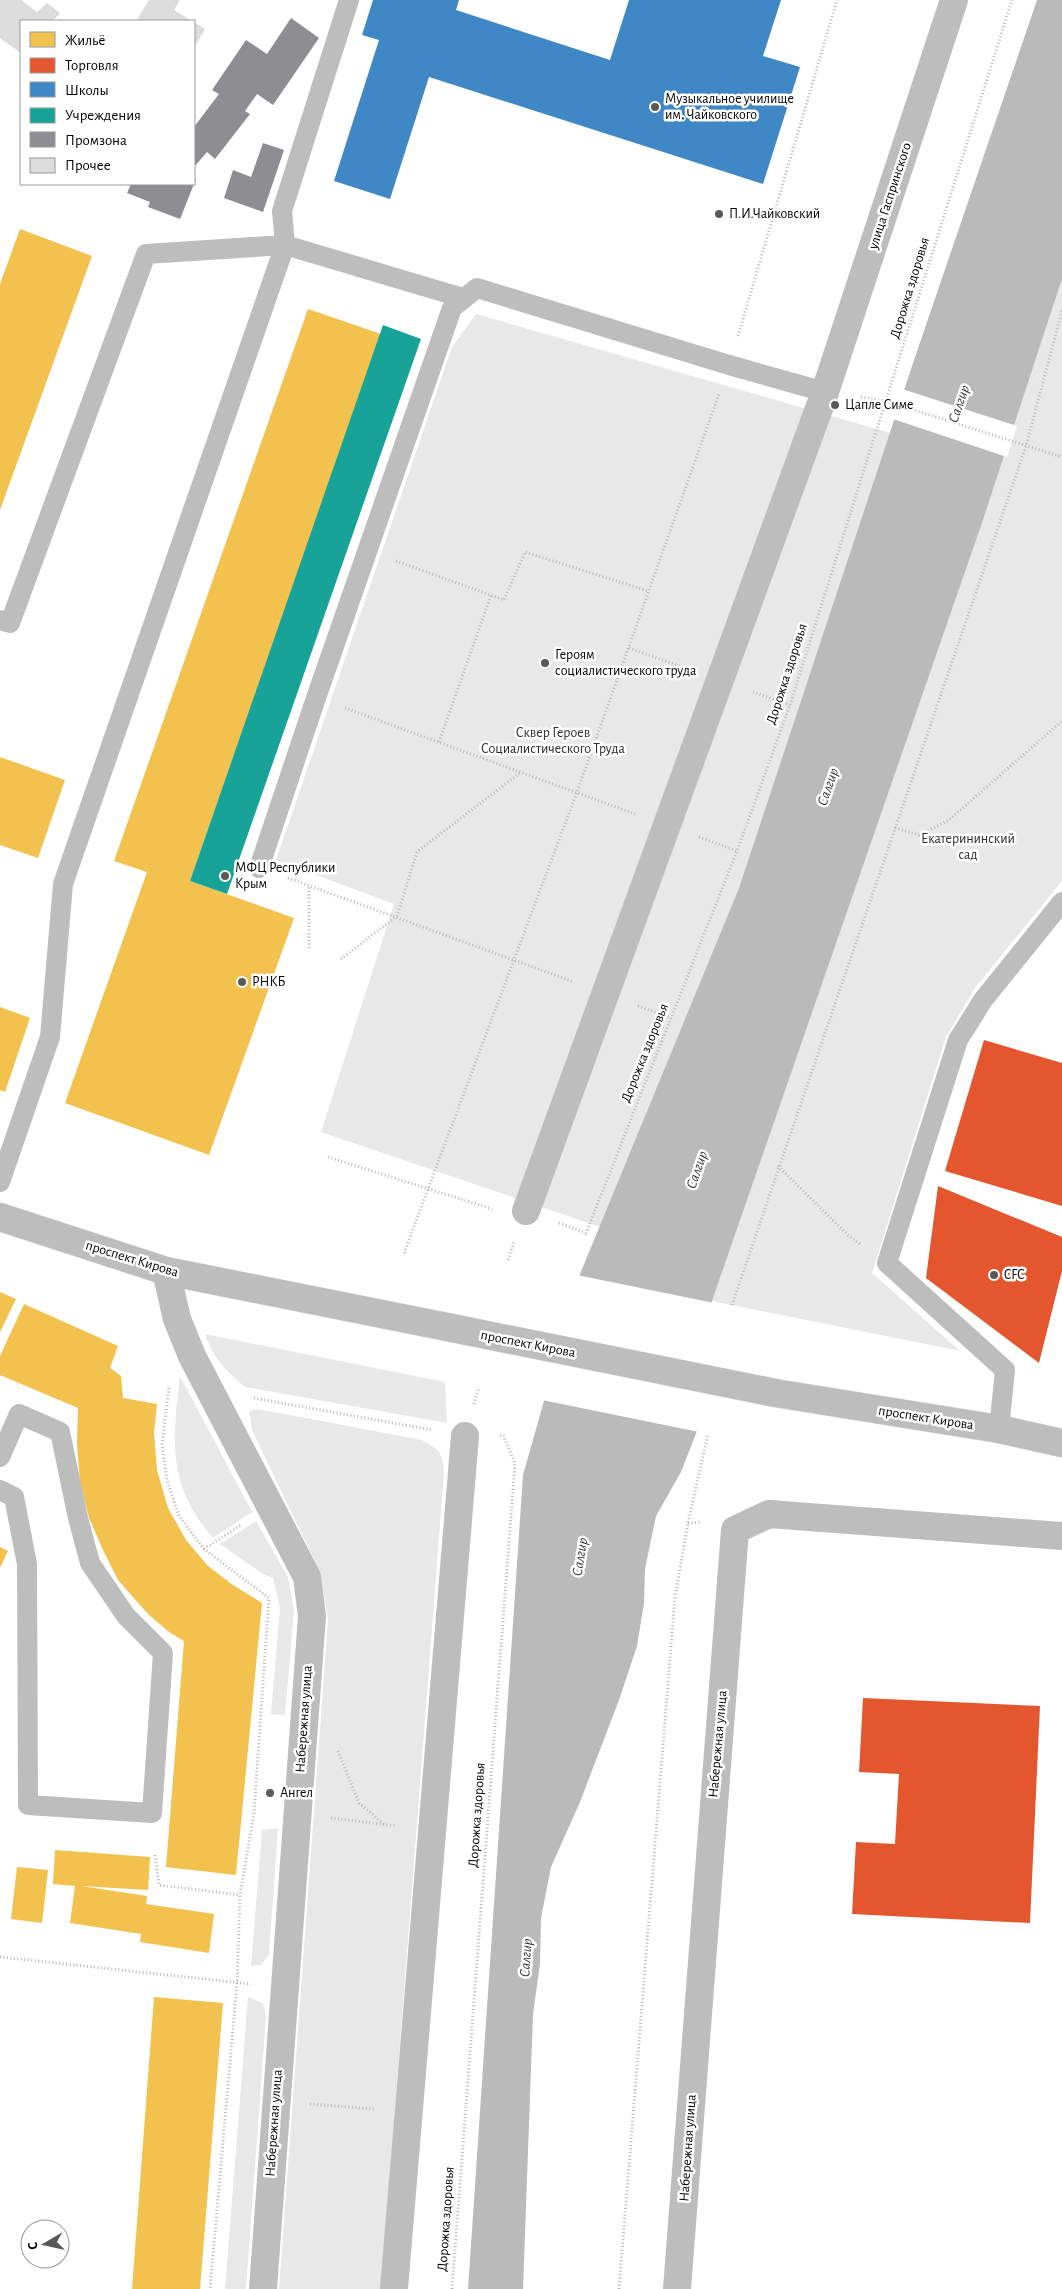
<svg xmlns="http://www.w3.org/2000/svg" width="1062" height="2289" viewBox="0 0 1062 2289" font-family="'Alegreya Sans',sans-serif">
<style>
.green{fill:#e8e8e8}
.water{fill:#bababa}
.pier{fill:#fff}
.homes{fill:#f2c14e}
.shops{fill:#e4572e}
.schools{fill:#3f88c5}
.public{fill:#17a398}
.industry{fill:#8d8d92}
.building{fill:#dcdcdc}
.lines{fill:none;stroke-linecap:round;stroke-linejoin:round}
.primary-casing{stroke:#dbdbdb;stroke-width:29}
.path{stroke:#b8b8b8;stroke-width:3;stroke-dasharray:1 2.5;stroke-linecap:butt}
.lane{stroke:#bdbdbd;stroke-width:20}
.street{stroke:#bdbdbd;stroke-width:28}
.primary{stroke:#bdbdbd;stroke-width:28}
.primary-bridge-casing{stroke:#dbdbdb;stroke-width:29;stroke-linecap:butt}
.primary-bridge{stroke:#bdbdbd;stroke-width:28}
.poi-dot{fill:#595959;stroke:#fff;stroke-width:2}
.labels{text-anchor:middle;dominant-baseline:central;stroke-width:5;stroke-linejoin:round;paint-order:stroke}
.poi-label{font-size:14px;fill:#000;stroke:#fff;text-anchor:start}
.street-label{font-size:14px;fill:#000;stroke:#fff}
.park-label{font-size:14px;fill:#2d2d2d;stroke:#fff}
.water-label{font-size:15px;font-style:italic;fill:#3e3e3e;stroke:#fff}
</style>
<rect width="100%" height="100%" fill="#fff"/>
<!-- green -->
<g class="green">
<polygon points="1062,279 1062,881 975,988 946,1037 872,1273 960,1351 712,1301 982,523"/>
<polygon points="476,314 891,433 739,888 600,1227 321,1132 394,904 276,860 452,347"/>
<path d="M205,1334L445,1382L447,1423L245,1387C225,1370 214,1359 205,1334Z"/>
<path d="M180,1376L252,1512L213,1538C167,1485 172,1442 180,1376Z"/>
<path d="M258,1409L422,1440C439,1449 443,1453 444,1473L381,2289H279L328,1620L320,1572L252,1430L249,1411Z"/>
<polygon points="256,1521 288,1577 294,1610 285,1715 271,1714 280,1608 273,1578 263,1574 220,1544"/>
<polygon points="278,1828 269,1955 261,1965 251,1966 262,1830"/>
<polygon points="248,1997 263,2003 266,2017 246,2289 225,2289"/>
</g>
<!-- water -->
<polygon class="water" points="1037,0 1062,0 1062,279 982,523 712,1301 697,1431 681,1472 656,1516 645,1569 644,1603 637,1646 619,1700 580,1802 551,1867 541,1918 540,1964 533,2014 523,2289 468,2289 523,1475 580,1274 739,888 912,366"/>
<!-- pier -->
<g class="pier">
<polygon points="902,389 1017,426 1007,457 893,419"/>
<polygon points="577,1275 714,1303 699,1432 542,1400"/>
</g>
<!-- homes -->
<g class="homes">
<polygon points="20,229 92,256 0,510 0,284"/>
<polygon points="308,309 381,334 190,881 294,918 209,1155 65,1103 147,872 114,861"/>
<polygon points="0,757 65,780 38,858 0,845"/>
<polygon points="0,1007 30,1018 5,1092 0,1090"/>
<polygon points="0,1292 16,1299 0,1332"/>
<polygon points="24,1304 118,1346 110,1368 121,1376 123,1398 157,1404 154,1433 157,1470 168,1508 186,1540 208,1566 233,1585 262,1603 236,1875 166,1867 184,1641 169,1632 148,1614 118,1580 103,1550 89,1518 80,1482 77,1444 78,1408 0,1375 0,1356"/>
<polygon points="0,1547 8,1551 0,1568"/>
<polygon points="55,1850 150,1857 148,1890 81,1886 147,1896 146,1904 214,1914 209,1953 140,1942 141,1934 70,1923 75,1886 53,1884"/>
<polygon points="17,1867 48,1870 42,1923 11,1919"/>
<polygon points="154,1997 223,2003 200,2289 132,2289"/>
</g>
<!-- shops -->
<g class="shops">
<polygon points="984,1040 1062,1063 1062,1206 945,1171"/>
<polygon points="938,1186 1062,1237 1062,1271 1039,1363 926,1278"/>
<polygon points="863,1698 1040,1706 1030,1923 852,1914 856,1842 895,1844 899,1774 859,1772"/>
</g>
<!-- schools -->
<polygon class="schools" points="373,0 459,0 456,10 610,60 629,0 781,0 763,56 800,67 763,184 429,77 390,199 334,181 379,40 362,35"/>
<!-- public -->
<polygon class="public" points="383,325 421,339 227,894 190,881"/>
<!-- industry -->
<g class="industry">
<polygon points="291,18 319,38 273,105 257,94 245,111 250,114 215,159 207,152 194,167 194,127 219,94 212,90 246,40 267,54"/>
<polygon points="263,143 284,150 263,212 224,198 233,170 251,177"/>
<polygon points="194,178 196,179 180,219 148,207 150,202 127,193 131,184 194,184"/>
</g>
<!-- building -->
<g class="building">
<polygon points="0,0 21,0 37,12 47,3 60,13 53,21 21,21 21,53 0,38"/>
<polygon points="149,0 180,0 174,10 192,21 136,21"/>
<polygon points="194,22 205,29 194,48"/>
</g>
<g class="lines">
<defs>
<g id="primary">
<polyline points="0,1217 166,1271 452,1328"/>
<polyline points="775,1393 999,1429 1062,1443"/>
</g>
</defs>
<!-- primary casing -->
<use href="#primary" class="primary-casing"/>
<!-- path -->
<g class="path">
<polyline points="738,336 837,0"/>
<polyline points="861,397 886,401 1062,457"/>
<polyline points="396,561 504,600 525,552 648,591"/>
<polyline points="629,648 688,669"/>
<polyline points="753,692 790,705"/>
<polyline points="345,708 635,814"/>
<polyline points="439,742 491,595"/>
<polyline points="895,828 919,835 949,820 1062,721"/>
<polyline points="699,837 737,851"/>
<polyline points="288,878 574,982"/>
<polyline points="309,948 309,886"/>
<polyline points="341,959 397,916 417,852 521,772"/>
<polyline points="638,1006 671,1018"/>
<polyline points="328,1157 492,1209"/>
<polyline points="778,1166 848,1235 860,1244"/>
<polyline points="559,1223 586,1233 737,851 790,705 1012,0"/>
<polyline points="404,1253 577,792 719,394"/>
<polyline points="508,1260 514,1242"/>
<polyline points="732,1305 1026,446 1062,311"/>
<polyline points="169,1388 162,1444 167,1480 179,1516 204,1549 269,1598 254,1813 240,1895 237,1983 210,2289"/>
<polyline points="254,1398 432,1430"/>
<polyline points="474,1404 479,1387"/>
<polyline points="688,1523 701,1522"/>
<polyline points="204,1549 241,1525"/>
<polyline points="338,1751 359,1803 385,1825"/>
<polyline points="331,1818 397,1826"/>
<polyline points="155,1855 159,1885 240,1895"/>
<polyline points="0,1957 251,1984"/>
<polyline points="310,2104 374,2109"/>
<polyline points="452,2289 515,1463 503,1435 500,1435"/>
<polyline points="619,2289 675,1597 688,1523 708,1434"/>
</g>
<!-- lane -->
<g class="lane">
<polyline points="0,620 10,623 146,254 285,245 463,298"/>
<polyline points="259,868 316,698 452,308 477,288 729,365 825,392"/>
<polyline points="0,1182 50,1037 63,884 285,245 282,211 349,0"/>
<polyline points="999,1429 1005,1370 887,1263 958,1040 983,1000 1062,902"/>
<polyline points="0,1457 19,1414 60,1432 78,1518 90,1563 126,1616 163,1653 152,1813 28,1805 27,1564 14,1497 0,1490"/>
</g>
<!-- street -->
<g class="street">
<polyline points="526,1211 825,392 954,0"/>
<polyline points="166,1271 177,1319 192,1356 307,1577 312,1616 263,2289"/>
<polyline points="394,2289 465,1436"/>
<polyline points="677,2289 735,1530 769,1514 1062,1536"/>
</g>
<!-- primary -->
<use href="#primary" class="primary"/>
<defs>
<polyline id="primary-bridge" points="452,1328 775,1393"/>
</defs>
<!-- primary-bridge casing -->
<use href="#primary-bridge" class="primary-bridge-casing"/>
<!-- primary-bridge -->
<use href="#primary-bridge" class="primary-bridge"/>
</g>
<!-- markers -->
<g class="poi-dot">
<circle cx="655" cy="107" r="5"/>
<circle cx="719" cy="214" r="5"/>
<circle cx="835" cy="405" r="5"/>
<circle cx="545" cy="663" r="5"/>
<circle cx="225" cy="876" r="5"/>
<circle cx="242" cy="982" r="5"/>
<circle cx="994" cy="1275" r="5"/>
<circle cx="270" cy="1793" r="5"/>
</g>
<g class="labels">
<!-- poi labels -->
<g class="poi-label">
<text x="665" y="99">Музыкальное училище<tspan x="665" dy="16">им. Чайковского</tspan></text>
<text x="729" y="214">П.И.Чайковский</text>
<text x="845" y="405">Цапле Симе</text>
<text x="555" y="655">Героям<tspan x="555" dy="16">социалистического труда</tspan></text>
<text x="235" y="868">МФЦ Республики<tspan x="235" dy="16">Крым</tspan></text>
<text x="252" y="982">РНКБ</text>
<text x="1004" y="1275">CFC</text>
<text x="280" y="1793">Ангел</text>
</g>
<!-- street labels -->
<g class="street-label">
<text transform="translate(890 196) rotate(-72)">улица Гаспринского</text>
<text transform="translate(910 288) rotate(-73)">Дорожка здоровья</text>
<text transform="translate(787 674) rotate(-72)">Дорожка здоровья</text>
<text transform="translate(645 1053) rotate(-68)">Дорожка здоровья</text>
<text transform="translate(132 1259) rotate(17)">проспект Кирова</text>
<text transform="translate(528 1344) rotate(11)">проспект Кирова</text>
<text transform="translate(926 1418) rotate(9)">проспект Кирова</text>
<text transform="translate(304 1719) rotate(-86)">Набережная улица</text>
<text transform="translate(718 1744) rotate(-85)">Набережная улица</text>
<text transform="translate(477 1815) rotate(-86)">Дорожка здоровья</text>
<text transform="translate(274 2123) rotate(-86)">Набережная улица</text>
<text transform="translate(688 2148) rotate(-86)">Набережная улица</text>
<text transform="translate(446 2219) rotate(-86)">Дорожка здоровья</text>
</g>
<!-- park labels -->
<g class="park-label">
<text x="553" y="733">Сквер Героев<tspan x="553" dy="16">Социалистического Труда</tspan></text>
<text x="968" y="839">Екатерининский<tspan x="968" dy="16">сад</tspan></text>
</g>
<!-- water labels -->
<g class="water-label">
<text transform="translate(959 404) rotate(-71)">Салгир</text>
<text transform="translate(828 787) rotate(-71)">Салгир</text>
<text transform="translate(697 1170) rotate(-71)">Салгир</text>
<text transform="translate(580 1557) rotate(-81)">Салгир</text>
<text transform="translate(526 1958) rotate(-86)">Салгир</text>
</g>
</g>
<!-- legend -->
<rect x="20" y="20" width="175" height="165" fill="#ffffff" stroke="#999999"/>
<rect x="30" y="32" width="25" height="15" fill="#f2c14e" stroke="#999999"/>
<text x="65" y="45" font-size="15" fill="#000000">Жильё</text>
<rect x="30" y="58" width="25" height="15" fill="#e4572e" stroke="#999999"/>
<text x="65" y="70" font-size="15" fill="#000000">Торговля</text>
<rect x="30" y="82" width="25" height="15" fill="#3f88c5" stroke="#999999"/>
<text x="65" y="95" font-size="15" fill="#000000">Школы</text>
<rect x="30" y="108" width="25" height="15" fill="#17a398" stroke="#999999"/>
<text x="65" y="120" font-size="15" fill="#000000">Учреждения</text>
<rect x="30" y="132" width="25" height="15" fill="#8d8d92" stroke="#999999"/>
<text x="65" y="145" font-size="15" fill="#000000">Промзона</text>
<rect x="30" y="158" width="25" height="15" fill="#dcdcdc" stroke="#999999"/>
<text x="65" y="170" font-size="15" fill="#000000">Прочее</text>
<!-- north arrow -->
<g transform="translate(45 2244) rotate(261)"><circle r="24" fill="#ffffff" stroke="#999999"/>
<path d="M0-4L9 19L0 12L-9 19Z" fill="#595959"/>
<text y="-8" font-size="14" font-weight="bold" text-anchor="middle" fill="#000000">С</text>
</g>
</svg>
